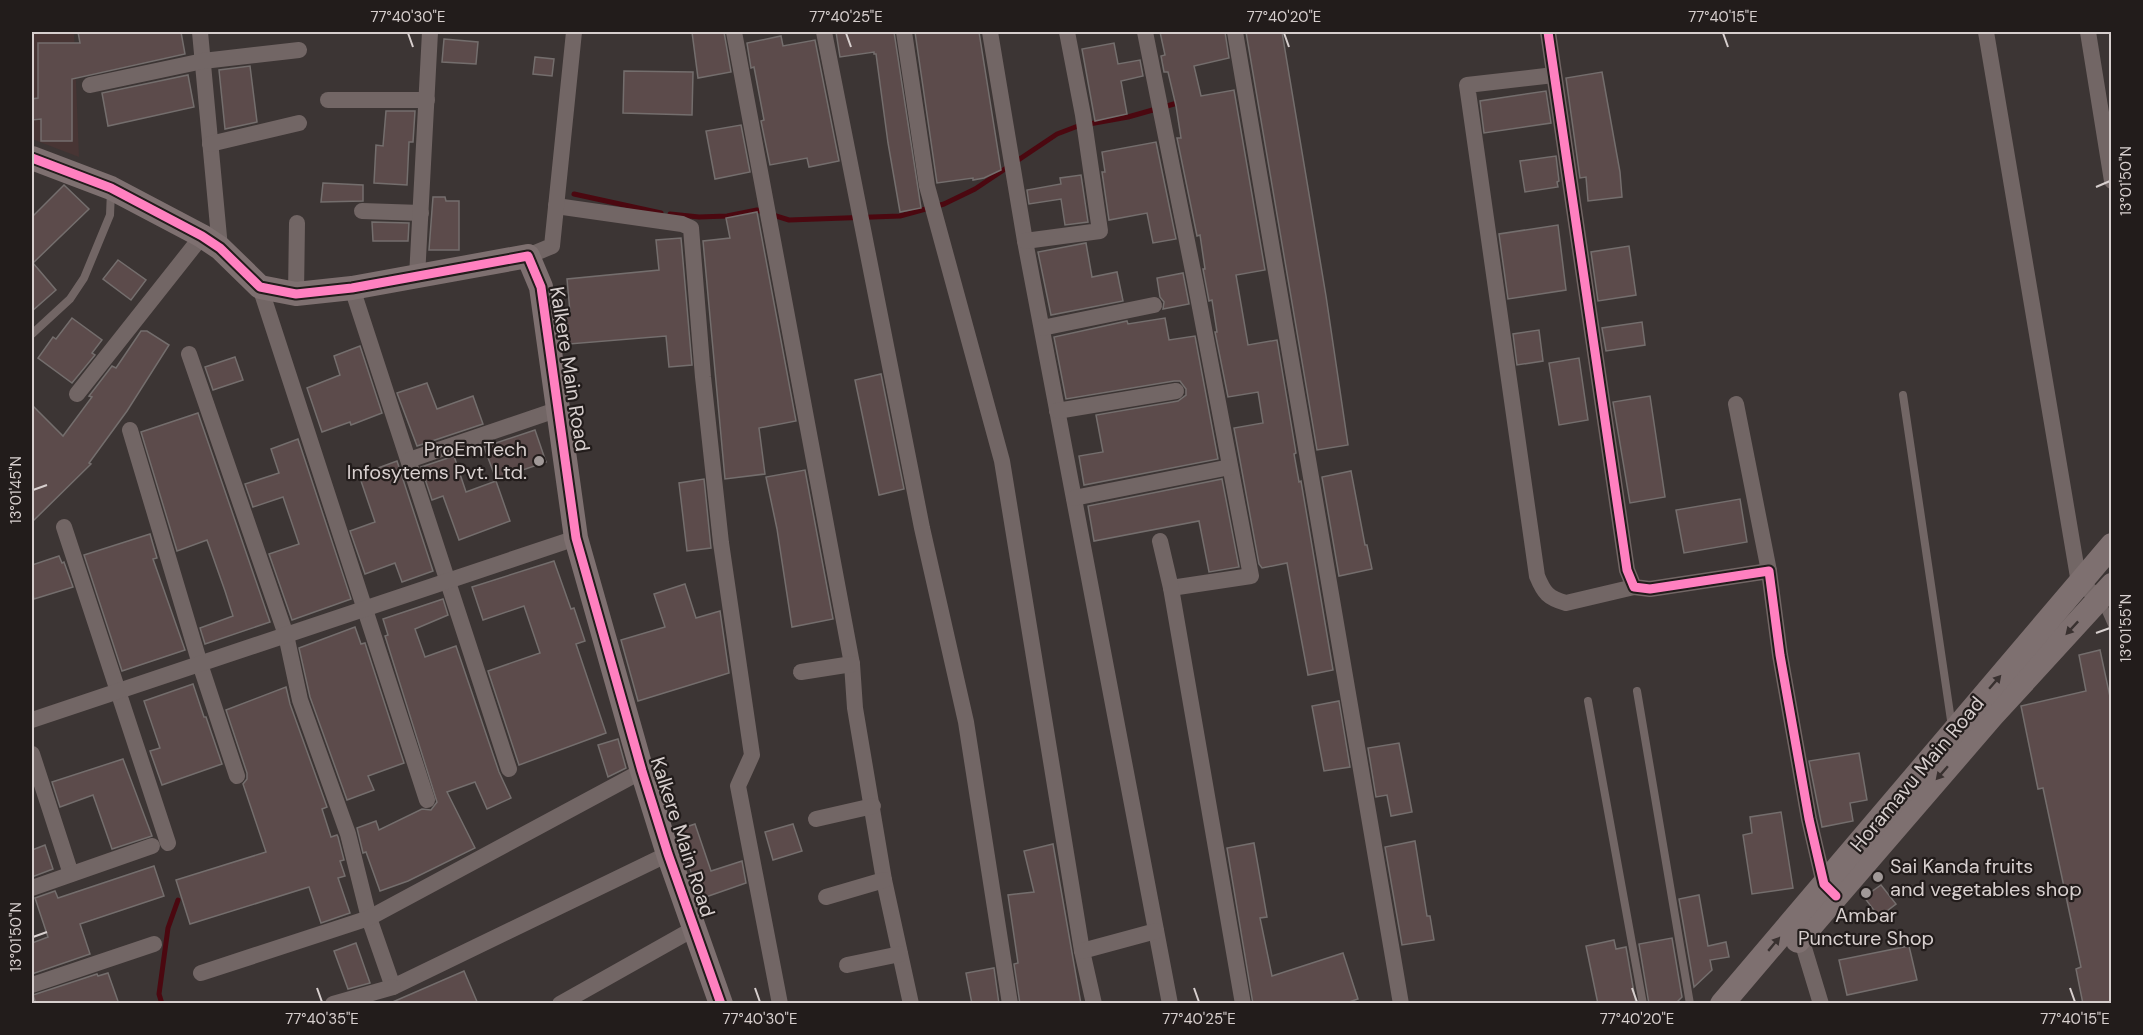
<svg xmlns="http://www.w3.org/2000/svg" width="2143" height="1035" viewBox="0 0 2143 1035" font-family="'DM Sans',sans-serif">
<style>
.built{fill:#483534}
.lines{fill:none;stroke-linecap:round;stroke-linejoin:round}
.stream{stroke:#4b0810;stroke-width:5}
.building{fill:#5c4b4b;stroke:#746e6d;stroke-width:1.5}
.lane{stroke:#726665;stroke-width:8}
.street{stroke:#726665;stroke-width:16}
.secondary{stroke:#7e7070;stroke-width:24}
.cycleway-casing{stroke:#221c1b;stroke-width:13}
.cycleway{stroke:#ff80c0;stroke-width:9}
.oneway{fill:#393130}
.ticks{fill:none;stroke:#d7cfce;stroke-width:2}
.poi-dot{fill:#a19998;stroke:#221c1b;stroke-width:2}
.labels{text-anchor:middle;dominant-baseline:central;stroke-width:4.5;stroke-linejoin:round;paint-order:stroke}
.street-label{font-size:20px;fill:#d7cfce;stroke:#221c1b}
.poi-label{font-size:20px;fill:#d7cfce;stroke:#221c1b;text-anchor:end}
.neatline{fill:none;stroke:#d7cfce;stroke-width:2}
.ticks-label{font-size:15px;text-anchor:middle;fill:#d7cfce}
</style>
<rect width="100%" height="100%" fill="#3c3534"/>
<!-- built -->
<polygon class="built" points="32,32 74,32 79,157 32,139"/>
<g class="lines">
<!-- stream -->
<g class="stream">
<polyline points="574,194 661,213"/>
<polyline points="670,214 699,217 727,216 757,210 789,220 900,216 944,204 975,189 1057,134 1078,126 1128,117 1181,102"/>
<polyline points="162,1004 159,994 168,928 178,900"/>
</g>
</g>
<!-- building -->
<g class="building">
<polygon points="78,32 181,32 185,54 72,79 72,141 41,141 41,119 32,120 32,99 38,98 38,43 80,43"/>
<polygon points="692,32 724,32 731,72 698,78"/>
<polygon points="836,32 894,32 921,208 900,212 888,143 876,54 874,54 874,52 840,57"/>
<polygon points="915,32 979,32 1001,170 984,178 973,180 973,178 937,183"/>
<polygon points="1160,32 1225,32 1229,58 1194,66 1201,96 1234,90 1265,270 1236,275 1248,345 1277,340 1296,453 1294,454 1299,482 1301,481 1333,670 1308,675 1287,563 1262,568 1259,564 1234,428 1263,423 1258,392 1228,397 1215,332 1217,332 1212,300 1209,301 1203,269 1205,269 1200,235 1197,236 1177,138 1181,138 1176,106 1168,72 1164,72 1161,56 1165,55"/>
<polygon points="1246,32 1282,32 1326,296 1348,445 1317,450"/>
<polygon points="781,36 783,46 815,40 839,161 809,167 807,158 770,165 761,121 764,120 754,67 751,68 747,43"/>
<polygon points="444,39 478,42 476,64 442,62"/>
<polygon points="1114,43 1118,64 1140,60 1143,76 1121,81 1127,114 1095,121 1082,49"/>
<polygon points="535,57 554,59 552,76 533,74"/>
<polygon points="250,66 257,122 225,129 219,70"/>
<polygon points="624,71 693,72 692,115 623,113"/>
<polygon points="1602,72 1620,172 1622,197 1588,201 1586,177 1580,178 1566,78"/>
<polygon points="188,75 194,107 108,126 102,93"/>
<polygon points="1546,91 1551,123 1484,133 1480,101"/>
<polygon points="386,111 415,111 413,142 409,142 407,185 374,183 376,145 383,146"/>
<polygon points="741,125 750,172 715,179 706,131"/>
<polygon points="1156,142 1176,239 1153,243 1147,213 1109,220 1102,172 1105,172 1102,152"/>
<polygon points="1556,156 1559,181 1557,182 1558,187 1525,192 1520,161"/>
<polygon points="1081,175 1088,222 1065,225 1061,199 1029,204 1027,190 1061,184 1060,178"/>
<polygon points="323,183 363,185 363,201 321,202"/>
<polygon points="64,185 89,209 33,263 56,290 32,311 32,217"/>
<polygon points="433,197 445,197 446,201 459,201 459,250 429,250"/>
<polygon points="757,212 796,421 759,428 765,474 725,479 703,241 730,238 726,218"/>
<polygon points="372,222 409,223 408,241 373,241"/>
<polygon points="1558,225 1566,290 1508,299 1499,234"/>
<polygon points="681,238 692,365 669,367 666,336 569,344 566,312 570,312 567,279 659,270 656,240"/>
<polygon points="1086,243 1092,277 1117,272 1123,301 1051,315 1038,252"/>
<polygon points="1629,246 1636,295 1598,301 1591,252"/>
<polygon points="118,260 146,280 131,300 103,279"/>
<polygon points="1183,273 1189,304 1163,309 1164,302 1160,297 1157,278"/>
<polygon points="72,318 102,340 92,353 95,355 72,383 38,358 53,337 56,339"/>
<polygon points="1165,318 1169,340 1195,336 1218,459 1084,485 1079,456 1103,452 1096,415 1178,401 1186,395 1186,389 1180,381 1174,381 1066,399 1054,337 1127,321 1128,324"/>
<polygon points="1642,322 1645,345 1606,351 1602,328"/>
<polygon points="1539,330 1543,361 1517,365 1513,334"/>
<polygon points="141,331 147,331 169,345 127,411 89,463 91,464 32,522 32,405 63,436 92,397 89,396 112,366 116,368"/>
<polygon points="360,346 382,413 351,425 350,422 322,432 307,388 340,375 334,356"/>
<polygon points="235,357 243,380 213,390 205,367"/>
<polygon points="1579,358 1588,420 1559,425 1549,363"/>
<polygon points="881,374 904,489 879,495 855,380"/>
<polygon points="427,383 437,409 473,396 483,424 417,446 397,393"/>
<polygon points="1650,396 1665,497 1630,503 1613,402"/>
<polygon points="198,413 270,622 205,644 200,628 233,616 225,591 207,540 177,551 141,432"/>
<polygon points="535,430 546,462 496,479 484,447"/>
<polygon points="298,439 351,599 292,620 269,554 299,544 283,497 253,507 245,484 279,473 271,449"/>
<polygon points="454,456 466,492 496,481 510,521 459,540 443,496 432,500 421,467"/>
<polygon points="397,461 433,571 402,582 395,563 365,574 350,531 375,522 359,475"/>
<polygon points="805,470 833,619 792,627 777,529 766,477"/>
<polygon points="1351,471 1365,545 1367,545 1372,569 1339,576 1322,477"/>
<polygon points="704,479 711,548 687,551 679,483"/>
<polygon points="1222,479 1239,567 1209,572 1199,521 1094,541 1088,506"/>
<polygon points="1740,499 1747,542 1684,553 1676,510"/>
<polygon points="150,534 157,558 153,559 185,650 122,671 84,555"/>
<polygon points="59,556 62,563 64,562 73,587 34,599 32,591 32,565"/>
<polygon points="554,561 571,609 574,608 585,641 576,644 606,733 519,765 488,671 540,653 524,606 483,620 472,587"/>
<polygon points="685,584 696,618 720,611 729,673 638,701 621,640 665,627 654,594"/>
<polygon points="443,599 448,615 415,629 425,657 456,646 499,772 511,798 487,809 475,782 447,792 475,848 408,881 380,891 366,852 363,853 357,828 376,821 379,830 422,809 431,810 437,802 385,636 388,635 383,619"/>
<polygon points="355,627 361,644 365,643 404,763 368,776 374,790 347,800 310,697 299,648"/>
<polygon points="2100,650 2112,706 2112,1004 2083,1004 2076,969 2081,967 2043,788 2038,789 2021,706 2086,691 2079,655"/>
<polygon points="193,684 204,717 206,717 222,764 162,785 150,751 160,748 144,701"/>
<polygon points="286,687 290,704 327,807 322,809 331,837 337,835 338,837 344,860 340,861 345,876 338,878 350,913 321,923 309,887 190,924 176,880 266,852 243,784 247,779 247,773 226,710"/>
<polygon points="1339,701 1350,767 1324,771 1312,706"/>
<polygon points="618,739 626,768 608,777 598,745"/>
<polygon points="1399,743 1412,812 1391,816 1387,795 1376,797 1368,748"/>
<polygon points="1859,753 1867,800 1850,803 1853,821 1822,827 1809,761"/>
<polygon points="123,759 152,836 112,849 93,795 60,807 52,782"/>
<polygon points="1781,812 1793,888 1752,894 1743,835 1752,833 1750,817"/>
<polygon points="695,824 711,871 742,861 746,883 700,899 677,830"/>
<polygon points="793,824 802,851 773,860 765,832"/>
<polygon points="1415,841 1427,916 1430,916 1434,940 1402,945 1385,847"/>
<polygon points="1254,843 1267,917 1260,918 1272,976 1343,953 1358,999 1343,1004 1253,1004 1227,848"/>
<polygon points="1053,844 1081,1004 1020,1004 1014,964 1018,963 1008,895 1034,892 1024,851"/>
<polygon points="45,845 53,869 32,877 32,850"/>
<polygon points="154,866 164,896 80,924 90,954 32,974 32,943 48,937 35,898 55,891 58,898"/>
<polygon points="1881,885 1896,904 1879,917 1864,897"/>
<polygon points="1699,895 1708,946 1726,942 1729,957 1710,960 1712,970 1694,987 1679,899"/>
<polygon points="1672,938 1682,997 1675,1004 1649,1004 1639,944"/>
<polygon points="1614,940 1616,949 1626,947 1636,1004 1598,1004 1586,946"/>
<polygon points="356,943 370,983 348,989 334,951"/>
<polygon points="1909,946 1917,980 1847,995 1839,960"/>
<polygon points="994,968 999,1004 972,1004 966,973"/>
<polygon points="464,971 478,1004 388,1004"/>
<polygon points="108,973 119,1004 36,1004 33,995 97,974 98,976"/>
</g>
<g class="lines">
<!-- lane -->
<g class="lane">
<polyline points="32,334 70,299 84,278 110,215 111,191"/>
<polyline points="1903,395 1952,727"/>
<polyline points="2101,600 2112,625"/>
<polyline points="1637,691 1690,1004"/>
<polyline points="1588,701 1643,1004"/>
</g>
<!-- street -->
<g class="street">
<polyline points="200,32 220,248"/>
<polyline points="734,32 852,664 855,708 884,880 911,1004"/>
<polyline points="824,32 922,528 966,722 1010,1004"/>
<polyline points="904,32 927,186 1002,461 1082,951 1094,1004"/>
<polyline points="990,32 1025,241 1170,1004"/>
<polyline points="1145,32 1195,281 1251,576 1171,588"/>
<polyline points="1235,32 1401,1004"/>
<polyline points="1548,32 1627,570 1634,587 1650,589 1769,571 1780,655 1809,819 1824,884 1828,888"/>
<polyline points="1986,32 2079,583 2100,598"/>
<polyline points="2088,32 2112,181"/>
<path d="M1554,75L1467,85L1537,576C1544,593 1548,598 1566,603L1634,587"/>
<polyline points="90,85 203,61 299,50"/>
<polyline points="328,100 427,100"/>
<polyline points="210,144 299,123"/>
<polyline points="556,206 682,224 691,228 703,377 721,543 752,755 738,786 780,1004"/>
<polyline points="362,211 421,213"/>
<polyline points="1025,241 1100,231 1083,115 1067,32"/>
<polyline points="528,256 552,246 574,32"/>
<polyline points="417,277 430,32"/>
<polyline points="260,287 427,800"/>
<polyline points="352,288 509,769"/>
<polyline points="296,294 297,223"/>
<polyline points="1042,328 1154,305"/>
<polyline points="189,354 286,635 300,700 348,834 369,918 393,987 668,854"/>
<polyline points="77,394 202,236"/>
<polyline points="1736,404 1769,571"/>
<polyline points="1057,411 1176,391"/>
<polyline points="130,430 200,664 237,776"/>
<polyline points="409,460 559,409"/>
<polyline points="1074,498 1230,467"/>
<polyline points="64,527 168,843"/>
<polyline points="1160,541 1171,588 1243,1004"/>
<polyline points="801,672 852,664"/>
<polyline points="32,720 576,538"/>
<polyline points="32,754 71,874"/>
<polyline points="816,819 873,806"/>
<polyline points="32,888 152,846"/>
<polyline points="826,897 884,880"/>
<polyline points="1801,938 1821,1004"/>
<polyline points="1082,951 1156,931"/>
<polyline points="847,965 900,954"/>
<polyline points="201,973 369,918 642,771"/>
<polyline points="32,985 154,944"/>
<polyline points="333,1004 393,987"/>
<polyline points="560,1004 695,928"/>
</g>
<!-- secondary -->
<g class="secondary">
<polyline points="32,158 111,188 202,236 220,248 260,287 296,294 352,288 528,256 541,287 576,538 642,771 668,854 721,1004"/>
<polyline points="1798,941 1992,716 2112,585"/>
<polyline points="1722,1004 2112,545"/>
</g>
<defs>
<g id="cycleway">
<polyline points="1548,32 1627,570 1634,587 1650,589 1769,571 1780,655 1809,819 1824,884 1836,896"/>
<polyline points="32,158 111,188 202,236 220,248 260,287 296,294 352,288 528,256 541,287 576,538 642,771 668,854 721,1004"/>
</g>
</defs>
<!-- cycleway casing -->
<use href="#cycleway" class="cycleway-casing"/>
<!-- cycleway -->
<use href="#cycleway" class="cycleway"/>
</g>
<!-- one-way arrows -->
<defs><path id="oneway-solid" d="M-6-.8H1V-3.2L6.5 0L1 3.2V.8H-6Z" transform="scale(1.5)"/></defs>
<g class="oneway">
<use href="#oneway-solid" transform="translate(2072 628) rotate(133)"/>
<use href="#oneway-solid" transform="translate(1995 682) rotate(-49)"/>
<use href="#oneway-solid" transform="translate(1942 773) rotate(131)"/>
<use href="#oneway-solid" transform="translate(1774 944) rotate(-50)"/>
</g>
<!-- ticks -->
<path class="ticks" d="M408,33L413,47M846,33L851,47M1284,33L1289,47M1723,33L1728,47M2096,187L2110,181M33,490L47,485M2096,633L2110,628M33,937L47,932M317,988L322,1002M755,988L760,1002M1194,988L1199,1002M1632,988L1637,1002M2070,988L2075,1002"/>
<!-- markers -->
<g class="poi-dot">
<circle cx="539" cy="461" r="6"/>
<circle cx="1878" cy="877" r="6"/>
<circle cx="1866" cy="893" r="6"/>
</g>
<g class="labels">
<!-- street labels -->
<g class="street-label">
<text transform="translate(570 369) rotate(81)">Kalkere Main Road</text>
<text transform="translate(1917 774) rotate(-50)">Horamavu Main Road</text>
<text transform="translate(683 837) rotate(72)">Kalkere Main Road</text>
</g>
<!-- poi labels -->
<g class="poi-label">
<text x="527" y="449">ProEmTech<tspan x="527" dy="23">Infosytems Pvt. Ltd.</tspan></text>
<text x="1890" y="866" text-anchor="start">Sai Kanda fruits<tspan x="1890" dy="23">and vegetables shop</tspan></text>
<text x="1866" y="915" text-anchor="middle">Ambar<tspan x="1866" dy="23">Puncture Shop</tspan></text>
</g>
</g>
<!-- border -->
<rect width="2143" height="1035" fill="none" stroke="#221c1b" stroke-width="66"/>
<rect x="33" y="33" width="2077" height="969" class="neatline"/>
<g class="ticks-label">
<text x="408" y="22">77°40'30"E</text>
<text x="846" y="22">77°40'25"E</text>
<text x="1284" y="22">77°40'20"E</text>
<text x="1723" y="22">77°40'15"E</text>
<text transform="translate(2126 181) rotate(-90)" y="5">13°01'50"N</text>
<text transform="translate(16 490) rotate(-90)" y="5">13°01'45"N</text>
<text transform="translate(2126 628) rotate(-90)" y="5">13°01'55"N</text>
<text transform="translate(16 937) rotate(-90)" y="5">13°01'50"N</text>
<text x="322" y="1024">77°40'35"E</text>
<text x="760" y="1024">77°40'30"E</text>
<text x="1199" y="1024">77°40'25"E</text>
<text x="1637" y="1024">77°40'20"E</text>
<text x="2075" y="1024">77°40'15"E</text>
</g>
</svg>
